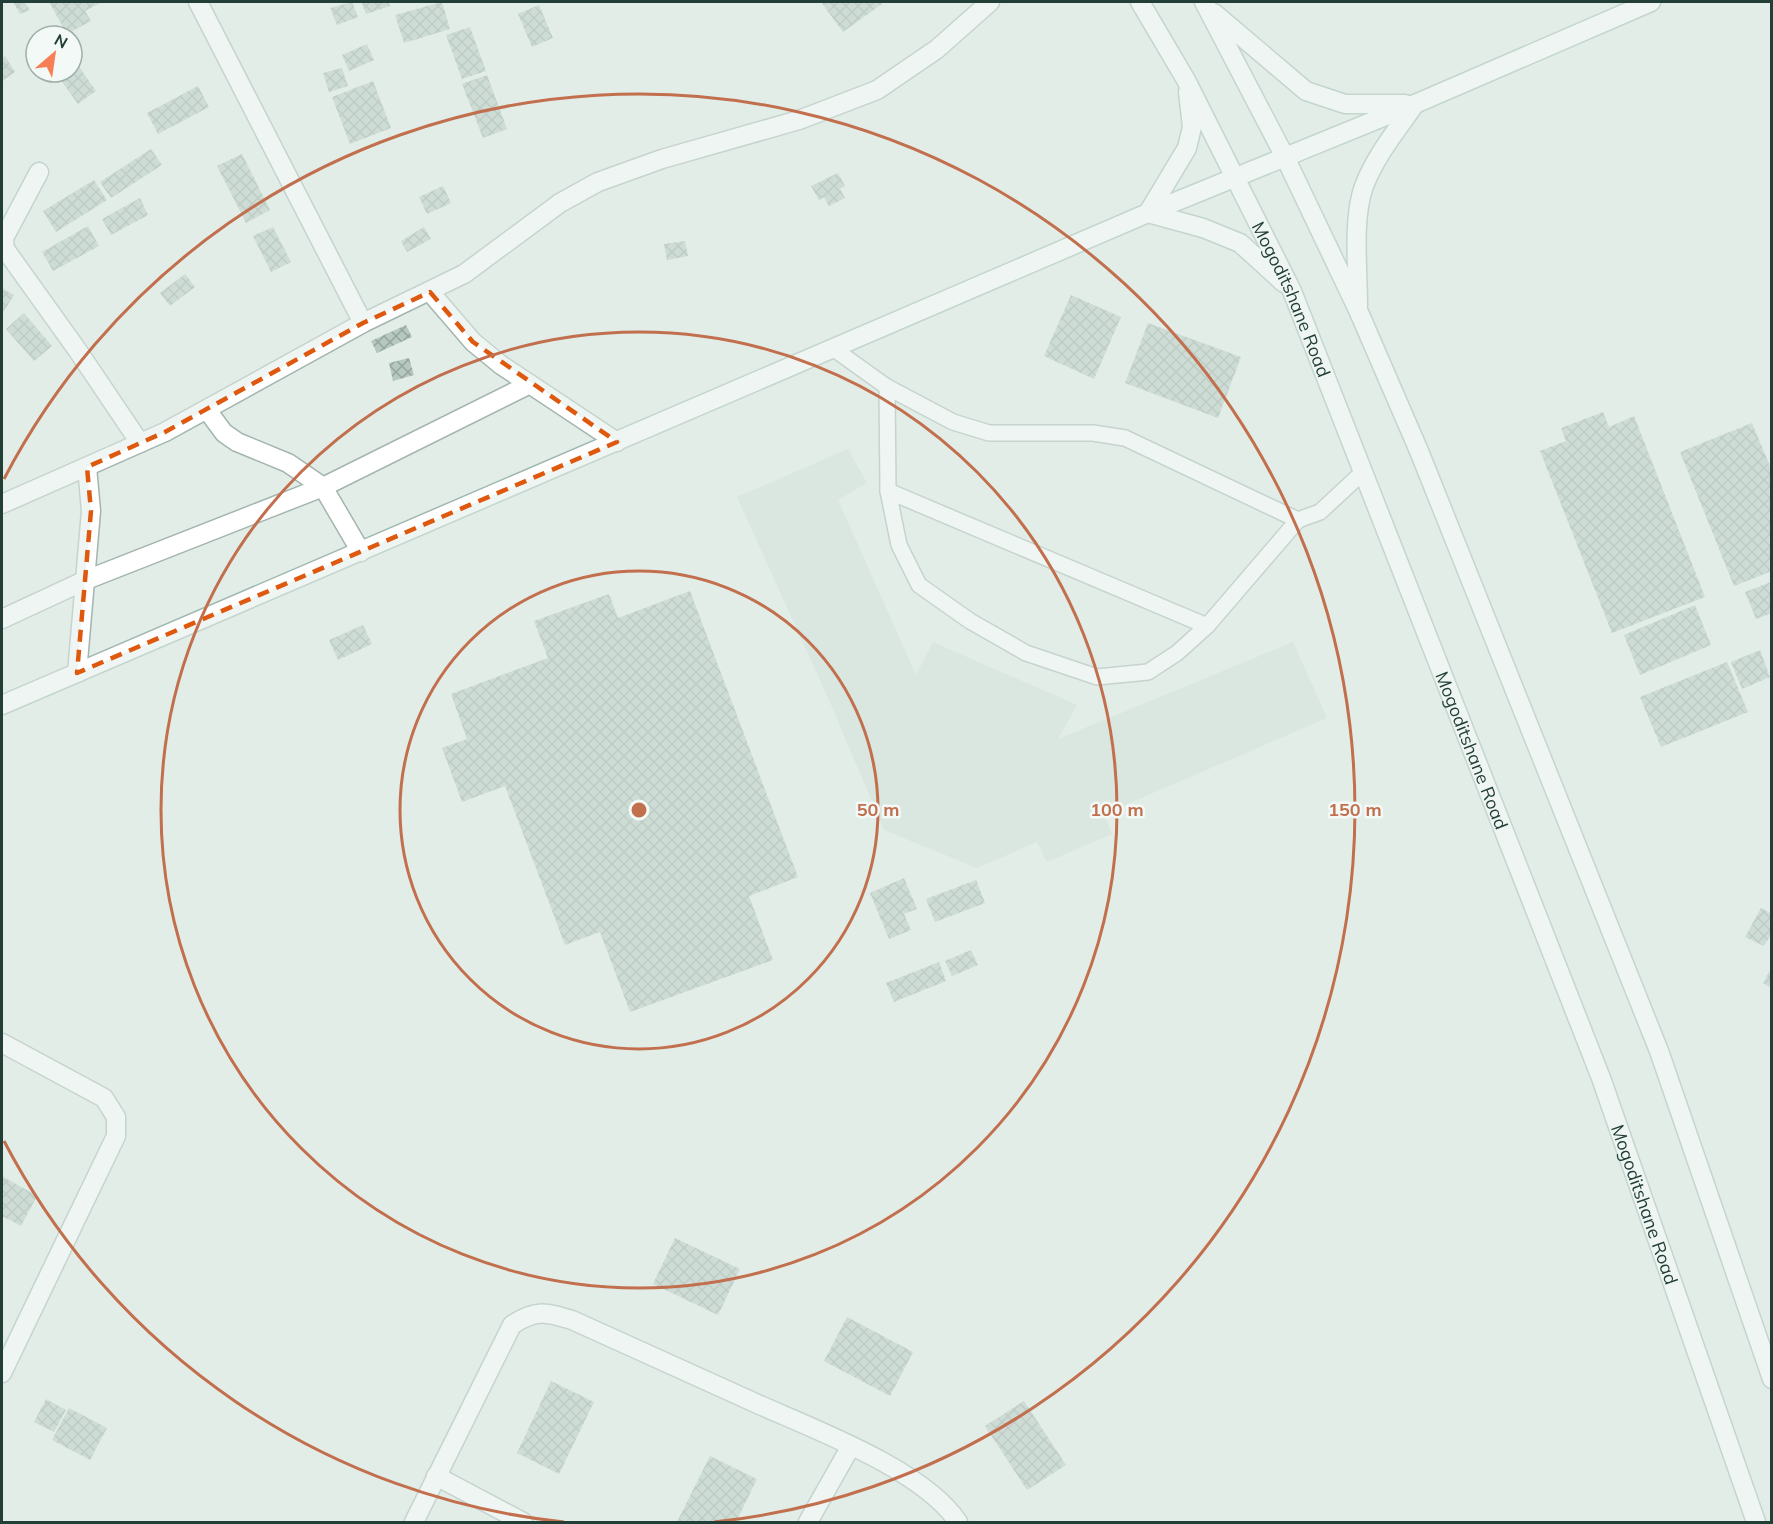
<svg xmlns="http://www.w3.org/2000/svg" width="1773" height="1524" viewBox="0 0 1773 1524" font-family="Mulish,sans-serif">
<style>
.built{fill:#d0ddd7}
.building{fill:url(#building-cross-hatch)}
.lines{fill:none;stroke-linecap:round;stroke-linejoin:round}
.lane-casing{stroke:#a4b5af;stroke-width:18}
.street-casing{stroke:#a4b5af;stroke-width:21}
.secondary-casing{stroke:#a0b9b0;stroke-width:21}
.lane{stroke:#fff;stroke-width:15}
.street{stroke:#fff;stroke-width:18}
.secondary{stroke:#fff;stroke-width:18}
.marked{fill:none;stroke:#de580e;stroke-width:4.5;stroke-dasharray:12 8;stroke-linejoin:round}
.ring{fill:none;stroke:#c26f4e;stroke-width:3}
.labels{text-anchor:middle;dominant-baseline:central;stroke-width:5;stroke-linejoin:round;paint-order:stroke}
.street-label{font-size:18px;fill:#213f37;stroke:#f3f9f6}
.centre{fill:#c26f4e;stroke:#f3f9f6;stroke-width:3}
.ring-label{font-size:18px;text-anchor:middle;font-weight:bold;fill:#c26f4e;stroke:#f3f9f6;stroke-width:5;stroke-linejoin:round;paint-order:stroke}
</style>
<defs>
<pattern id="building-cross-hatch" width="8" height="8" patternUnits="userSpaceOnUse" patternTransform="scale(1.5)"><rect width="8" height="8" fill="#b7c8c1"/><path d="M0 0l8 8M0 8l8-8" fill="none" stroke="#94a49e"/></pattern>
</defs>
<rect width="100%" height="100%" fill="#e2ede8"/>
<!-- built -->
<polygon class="built" points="848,449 867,483 838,500 916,675 933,642 1077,705 1058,739 1293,642 1327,718 1104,814 1112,834 1047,862 1037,842 977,868 884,830 829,700 737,497"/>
<!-- building -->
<g class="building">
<polygon points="13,2 25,2 30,10 20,14"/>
<polygon points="49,2 102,2 85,11 91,21 67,34"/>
<polygon points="352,2 358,17 337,25 330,8"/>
<polygon points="361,2 389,2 390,6 366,14"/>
<polygon points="442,2 450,29 404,43 395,15"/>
<polygon points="821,2 880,2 882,4 843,32"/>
<polygon points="539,5 553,38 532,47 518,14"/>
<polygon points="470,27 486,71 462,79 446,35"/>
<polygon points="367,44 374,60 349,71 342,55"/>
<polygon points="5,56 15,72 2,81 2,59"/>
<polygon points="72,57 96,91 78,104 55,72 72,72"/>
<polygon points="342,68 348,86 329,92 323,73"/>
<polygon points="487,75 507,129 483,138 462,84"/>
<polygon points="373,81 391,128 350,144 332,97"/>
<polygon points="198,86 209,107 158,134 147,113"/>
<polygon points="151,149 162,165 111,198 100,182"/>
<polygon points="242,154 270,210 246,223 217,166"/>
<polygon points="838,173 845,186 840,189 845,198 829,206 824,197 819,200 811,186"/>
<polygon points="94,180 107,200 56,232 43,211"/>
<polygon points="443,186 451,203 427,214 419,197"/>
<polygon points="140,198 148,215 111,235 102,219"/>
<polygon points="88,226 99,246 53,271 42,252"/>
<polygon points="273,227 291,262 271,272 253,236"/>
<polygon points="424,227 431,239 407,252 401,241"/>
<polygon points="685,241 688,256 667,260 664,244"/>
<polygon points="185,274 195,287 170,306 160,293"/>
<polygon points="2,288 14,295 2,314"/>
<polygon points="1071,295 1121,317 1094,379 1044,356"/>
<polygon points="24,313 52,346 34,361 6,329"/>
<polygon points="1148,323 1241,357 1218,418 1125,383"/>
<polygon points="406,325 412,337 377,353 371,341"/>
<polygon points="409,358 414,375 393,381 389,363"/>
<polygon points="1603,412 1609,427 1634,416 1705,597 1612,633 1540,451 1566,441 1561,428"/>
<polygon points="1752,423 1772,471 1772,571 1734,586 1680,452"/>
<polygon points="1771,582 1772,613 1756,619 1745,592"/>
<polygon points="690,591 798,877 749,896 773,960 630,1012 600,932 565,945 505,786 462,802 442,748 467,739 451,694 548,658 534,621 609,594 618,618"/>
<polygon points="1695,605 1711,645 1640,675 1624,635"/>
<polygon points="363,625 372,644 338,660 329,640"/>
<polygon points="1760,650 1770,677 1742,689 1731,662"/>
<polygon points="1727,662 1748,712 1661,747 1640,697"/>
<polygon points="904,878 917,909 904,914 911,930 889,939 870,893"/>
<polygon points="976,880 985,903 935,922 926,899"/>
<polygon points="1761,908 1772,914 1772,933 1764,946 1745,937"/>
<polygon points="971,950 978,965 952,976 945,961"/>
<polygon points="939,962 946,981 894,1002 886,983"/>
<polygon points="1772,967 1772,988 1763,983"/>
<polygon points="2,1176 37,1196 21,1226 2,1216"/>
<polygon points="675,1238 740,1269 718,1315 653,1284"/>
<polygon points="847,1317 913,1352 890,1396 824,1361"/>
<polygon points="551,1381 594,1402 559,1474 517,1453"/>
<polygon points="46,1399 66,1410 54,1432 34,1422"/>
<polygon points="1024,1401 1066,1465 1027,1490 985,1426"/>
<polygon points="69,1408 107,1428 90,1460 52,1440"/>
<polygon points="710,1456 757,1479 736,1522 677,1522"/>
</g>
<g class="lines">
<defs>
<g id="lane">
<polyline points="834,349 887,387 953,422 989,433 1093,433 1125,438 1298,520 1320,512 1363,472"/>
<polyline points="887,387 888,491 899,545 919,585 970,621 1026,653 1097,677 1148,672 1177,653 1207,626 1298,520"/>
<polyline points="888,491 1207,626"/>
</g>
<g id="street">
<polyline points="198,2 363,323"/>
<polyline points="39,172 4,238 5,249 78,351 140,443"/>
<polyline points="430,292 473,342 501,365 617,442"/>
<polyline points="207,410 224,433 237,442 288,463 323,487 361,552"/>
<polyline points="2,504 165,432 363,323 464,274 560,203 598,182 662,159 799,120 877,90 937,49 990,2"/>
<polyline points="2,619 86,580 323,487 530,384"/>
<polyline points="77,673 91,511 87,467"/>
<polyline points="2,1043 104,1098 116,1117 116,1136 2,1373"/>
<polyline points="436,1476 523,1522"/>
<path d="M414,1522L512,1325C536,1309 546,1312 572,1320C632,1347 691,1374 751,1401C810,1428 922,1468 958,1522"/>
<polyline points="808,1522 851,1446"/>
</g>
<g id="secondary">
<path id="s1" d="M1140,2L1186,80L1292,291L1601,1078L1756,1522"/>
<polyline points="1204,2 1285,157 1358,310 1419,451 1659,1051 1772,1379"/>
<polyline points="1214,13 1306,91 1345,104 1405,104"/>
<polyline points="1188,92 1192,127 1187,148 1148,213 1203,228 1240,243 1284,283"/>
<path d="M1358,305C1358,270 1352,219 1364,186C1376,155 1397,130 1415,104"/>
<polyline points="2,705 1148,213 1415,104 1651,2"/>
</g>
</defs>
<!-- lane casing -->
<use href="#lane" class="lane-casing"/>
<!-- street casing -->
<use href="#street" class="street-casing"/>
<!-- secondary casing -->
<use href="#secondary" class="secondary-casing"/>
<!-- lane -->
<use href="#lane" class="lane"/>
<!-- street -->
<use href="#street" class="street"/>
<!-- secondary -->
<use href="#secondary" class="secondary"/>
</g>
<!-- marked area -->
<path d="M0 0H1773V1524H0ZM430,292L473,342L617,442L77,673L91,511L87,467L165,432L363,323Z" fill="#e2ede8" fill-opacity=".55" fill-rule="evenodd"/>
<path class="marked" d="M430,292L473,342L617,442L77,673L91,511L87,467L165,432L363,323Z"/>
<!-- distance rings -->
<g class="ring">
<circle cx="639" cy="810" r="239"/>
<circle cx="639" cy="810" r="478"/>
<path d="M564 1522A716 716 0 0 1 4 1141M4 479A716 716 0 1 1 714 1522"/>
</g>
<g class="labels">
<!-- street labels -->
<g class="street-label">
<text stroke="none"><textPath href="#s1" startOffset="334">Mogoditshane Road</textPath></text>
<text stroke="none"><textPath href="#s1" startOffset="820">Mogoditshane Road</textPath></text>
<text stroke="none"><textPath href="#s1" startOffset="1306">Mogoditshane Road</textPath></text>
</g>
</g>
<circle cx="639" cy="810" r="9" class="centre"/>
<g class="ring-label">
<text x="878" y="816">50 m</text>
<text x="1117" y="816">100 m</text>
<text x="1355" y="816">150 m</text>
</g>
<!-- border -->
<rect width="1773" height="1524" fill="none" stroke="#213f37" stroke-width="6"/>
<!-- north arrow -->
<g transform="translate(54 54) rotate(29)"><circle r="28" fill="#f3f9f6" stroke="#9fafaa" stroke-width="1.5"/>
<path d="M0-4.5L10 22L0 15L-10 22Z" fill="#f87f55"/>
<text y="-9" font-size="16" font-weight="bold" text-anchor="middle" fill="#213f37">N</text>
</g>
</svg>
